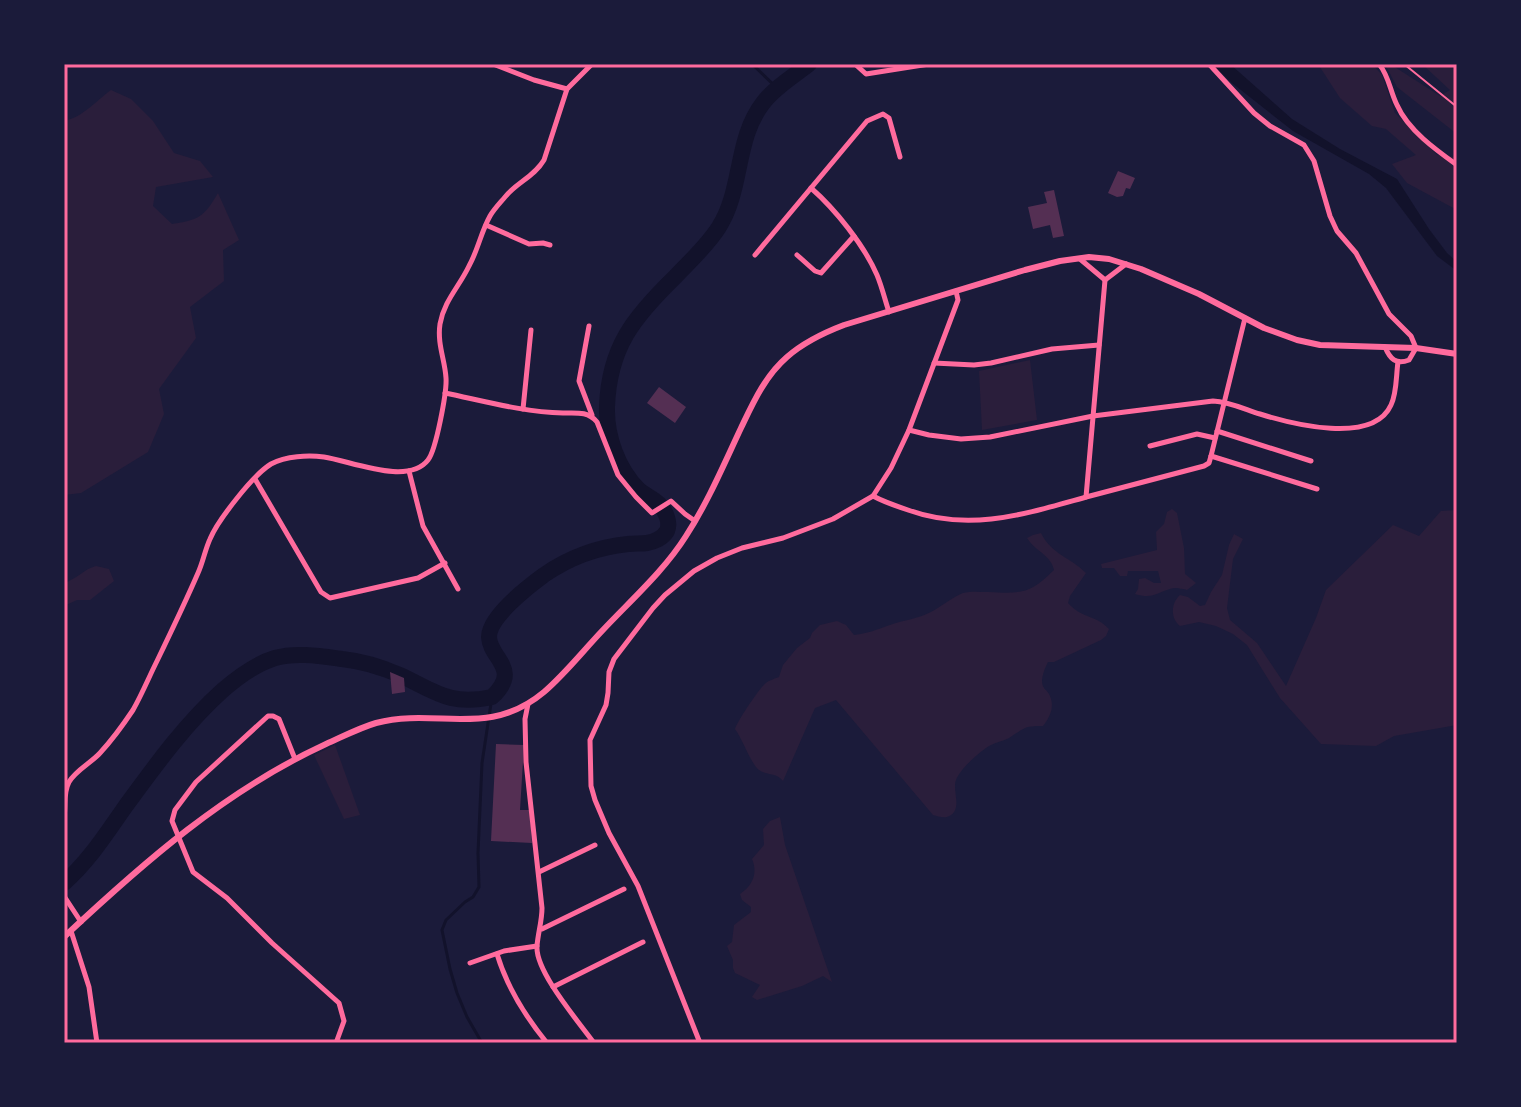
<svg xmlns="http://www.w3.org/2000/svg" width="1521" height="1107" viewBox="0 0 1521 1107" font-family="'PT Sans Narrow',sans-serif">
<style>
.green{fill:#2a1e3b}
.water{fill:#12122b}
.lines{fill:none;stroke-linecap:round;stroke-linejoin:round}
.stream{stroke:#12122b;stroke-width:3}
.river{stroke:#12122b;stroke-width:16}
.building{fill:#542f53}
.path{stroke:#ff6b9d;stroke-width:2}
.minor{stroke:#ff6b9d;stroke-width:5}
.tertiary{stroke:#ff6b9d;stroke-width:6}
.neatline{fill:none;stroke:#ff6b9d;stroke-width:3}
</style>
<rect width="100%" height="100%" fill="#1b1b3a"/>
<!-- green -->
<g class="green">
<polygon points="1318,64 1372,64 1382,75 1395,113 1437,155 1457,157 1457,210 1407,183 1392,164 1416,155 1386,129 1372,126 1340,98"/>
<polygon points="1385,64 1390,64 1440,96 1450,90 1422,64 1457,64 1457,134 1397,87"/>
<path d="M111,90L131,99L153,121L174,153L200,161L213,177L156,187L153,206L172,224C199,220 204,217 218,193L239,240L223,250L224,281L190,307L196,338L159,389L164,414L148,452L81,493L64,495V121C83,117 95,102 111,90Z"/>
<polygon points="1030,360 1037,420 982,430 979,371"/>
<path d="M1172,509L1177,513L1184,548L1185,574L1196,583L1187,590C1186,589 1176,588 1174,588C1158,591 1155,600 1135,594L1138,589L1139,579L1145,578L1154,583H1161L1158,571H1128L1127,576H1120L1114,568H1102L1101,564L1157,550L1156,532L1164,524L1167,512Z"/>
<path d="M1457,510V725L1394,736L1376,746L1321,744L1280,698L1247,645L1233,634L1216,626L1199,622L1180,626C1170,618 1171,603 1180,595L1188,597L1200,606L1205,605L1211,592L1222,575L1229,545L1234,534L1243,539L1233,559L1227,608L1230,620L1257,643L1286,686L1316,618L1326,590L1393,525L1419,536L1441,511Z"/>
<path d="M1041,533C1052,555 1070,557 1086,573L1070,596L1068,603C1084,620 1095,614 1109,629L1106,636L1101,640L1054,662H1048C1045,668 1042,675 1042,682C1043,689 1045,688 1049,694C1055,705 1051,716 1043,726C1038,726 1030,726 1025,728C1019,731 1014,735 1009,738C1003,741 997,742 991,745C981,750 960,769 956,780C952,790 962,807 951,815C946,819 939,817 933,815L836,700L815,708L783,781C776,772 768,776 759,770C751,764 743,740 735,729C737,722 760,687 766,683C768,681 776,678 779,677L783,665L797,648L810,638L812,633L820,625L837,621L846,625L854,635C870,633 875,630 890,625C904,620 918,619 931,612C942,606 951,598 963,593C971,591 979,592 988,592C1021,594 1030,594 1054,570C1051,555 1035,551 1027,538L1033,535Z"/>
<path d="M96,566L109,569L114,581L90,600H77L64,606V583C77,579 84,569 96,566Z"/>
<polygon points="335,745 360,815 344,819 314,755"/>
<path d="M780,817L785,845L832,982L823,976L802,986L757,1000L752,997L760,985L735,973L733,968V960L727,946L732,942L734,925L751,912V907L742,900L740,894C753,885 758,873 752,859L764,845L763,829L770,821Z"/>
</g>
<!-- water -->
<polygon class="water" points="1212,64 1230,64 1292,119 1340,149 1397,179 1429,229 1447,253 1457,262 1457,271 1437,256 1386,188 1369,174 1293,131 1232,83"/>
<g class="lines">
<!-- stream -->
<g class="stream">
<polyline points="752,64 777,88"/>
<polyline points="482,1043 467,1017 457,993 450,969 442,930 446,920 465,902 473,897 479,887 478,853 482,763 492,697"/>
</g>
<!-- river -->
<path class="river" d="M64,883C89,861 106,834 125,807C155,766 185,724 223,690C238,677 255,664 275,658C296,652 320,656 342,659C362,661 381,667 400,675C436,692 450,706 492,697C522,669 490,659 489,637C489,617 529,586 544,575C570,557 598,547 628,544C634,543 641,544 647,543C654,542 663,538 667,531C671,522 665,510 659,504C653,498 645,495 639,490C618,469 606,436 607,407C609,347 634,317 675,277C690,261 707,246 719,227C743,189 735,139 763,103C775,87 794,76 809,64"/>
</g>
<!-- building -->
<g class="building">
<polygon points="1118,171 1135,178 1130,189 1126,188 1123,196 1117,197 1108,193"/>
<polygon points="1054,190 1064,236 1053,238 1050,225 1033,229 1028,207 1047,203 1044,192"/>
<polygon points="659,387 686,407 675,423 647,403"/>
<polygon points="390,672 404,678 405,692 392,694"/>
<polygon points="496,744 524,745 520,810 530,810 532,843 491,841"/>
</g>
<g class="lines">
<!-- path -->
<polyline class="path" points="1404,64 1457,107"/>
<!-- minor -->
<g class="minor">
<polyline points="493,64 534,80 567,89"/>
<polyline points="855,64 866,74 929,64"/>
<path d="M1209,64L1254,113L1270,126L1304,145L1314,161L1330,216L1337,231L1356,253L1389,314L1411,336L1416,348L1409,360C1396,365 1390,359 1385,347"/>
<path d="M1379,64C1389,76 1390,91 1397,105C1408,130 1436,150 1457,165"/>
<path d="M811,188C835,209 864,245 877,275C882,287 885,300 889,312"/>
<polyline points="486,225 529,244 543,243 550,245"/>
<polyline points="755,255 867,121 883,114 889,118 900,157"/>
<polyline points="797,255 815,271 821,273 854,236"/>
<polyline points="1080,259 1105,280"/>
<polyline points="1105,280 1126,264"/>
<polyline points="589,326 579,381 592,415"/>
<polyline points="934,363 974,365 991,363 1052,349 1099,345"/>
<path d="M445,393C484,401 523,412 563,413C576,413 588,411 597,422L618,475L636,497L652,513L671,501L685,514L695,521"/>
<polyline points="523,409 531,330"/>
<path d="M909,430L929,435L961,439L990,437L1093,416L1213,401C1230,402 1244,409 1260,414C1292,424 1373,445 1391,405C1397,393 1396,375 1398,362"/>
<polyline points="1217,431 1311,461"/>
<polyline points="1150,446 1197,434 1215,438"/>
<polyline points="1211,456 1317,489"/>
<polyline points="409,471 423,526 458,589"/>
<polyline points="255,479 321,592 330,598 418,578 445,563"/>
<path d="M873,496C884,502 896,506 908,510C971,533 1028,513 1090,496C1128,486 1166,476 1204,466L1209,463L1211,456L1245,318"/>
<polyline points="1086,497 1105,280"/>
<path d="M528,704L525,719L526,762L542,908C542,921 538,933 537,946C535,971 578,1021 594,1043"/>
<polyline points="295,759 279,719 273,716 268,716 196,782 175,810 172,821 193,872 227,898 272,943 339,1003 344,1021 336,1043"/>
<path d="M64,817C66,805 63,793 69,782C76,770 91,763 100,753C112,740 123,725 133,710C142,694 149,677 157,661C171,632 185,603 198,573C203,562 205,550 210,539C218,520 253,475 271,464C286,456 308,455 324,457C351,461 408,486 428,460C436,450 447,392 446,378C445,360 437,344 440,324C444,301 459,287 469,266C478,250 481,232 490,216C494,209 500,203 505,197C517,182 534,177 544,160L567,89L592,64"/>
<polyline points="539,872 595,845"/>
<polyline points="64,896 81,922"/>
<polyline points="542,929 624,889"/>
<polyline points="71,931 89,987 97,1043"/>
<path d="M497,954C507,987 525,1016 547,1043"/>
<polyline points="470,963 504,951 537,946"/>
<polyline points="553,987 643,942"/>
<polyline points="700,1043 638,886 609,833 595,800 591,786 590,740 606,705 608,693 609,672 614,659 653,608 665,595 694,571 717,558 742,548 783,538 833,519 873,496 891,468 909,430 958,300 956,291"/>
</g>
<!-- tertiary -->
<path class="tertiary" d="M64,937C143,863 226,790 326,744C342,737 359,728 376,723C437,707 488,739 544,692C565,674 583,651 602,631C631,600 664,571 686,536C708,502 724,464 741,428C753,403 765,376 787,357C804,342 823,333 844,325L1025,270L1060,261L1089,257L1109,259L1141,269L1199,294L1264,328L1297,340L1320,345L1416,348L1457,354"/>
</g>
<!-- border -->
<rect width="1521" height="1107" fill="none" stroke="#1b1b3a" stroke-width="132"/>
<rect x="66" y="66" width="1389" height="975" class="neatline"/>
</svg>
